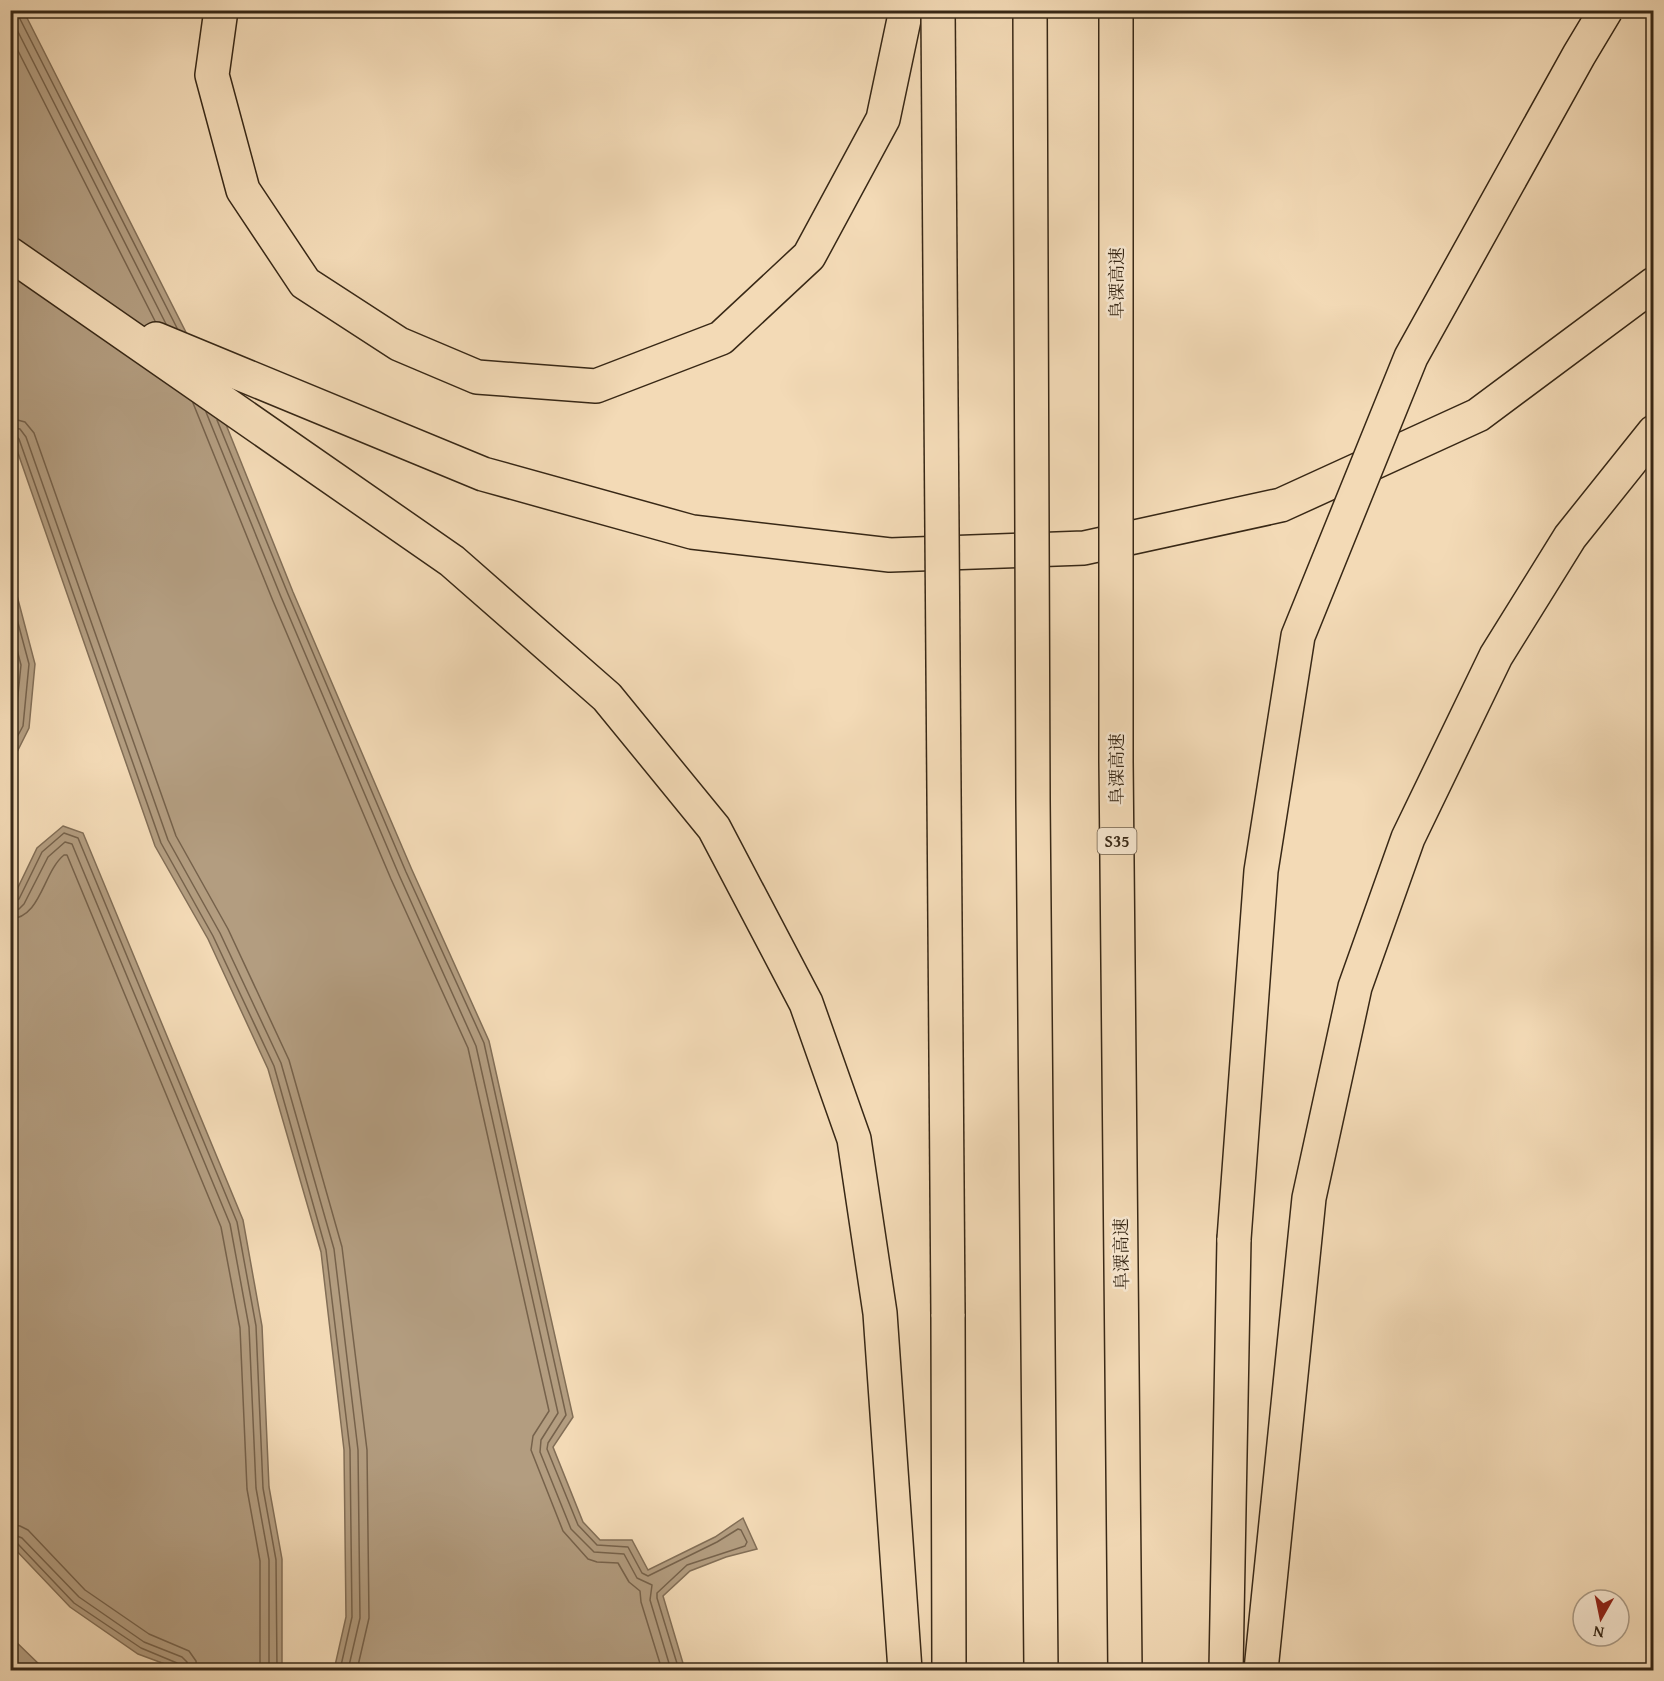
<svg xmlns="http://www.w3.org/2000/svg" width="1664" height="1681" viewBox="0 0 1664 1681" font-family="'Gentium Book Plus','Noto Serif SC',serif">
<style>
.water{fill:#b39d80;stroke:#826e56;stroke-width:1.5}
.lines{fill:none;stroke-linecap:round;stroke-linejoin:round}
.shore{stroke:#76624b;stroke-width:1.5}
.highway-casing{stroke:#382816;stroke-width:36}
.highway{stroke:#f3dab6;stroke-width:33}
.highway-bridge-casing{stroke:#382816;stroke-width:36;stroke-linecap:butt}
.highway-bridge{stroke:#f3dab6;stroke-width:33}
.labels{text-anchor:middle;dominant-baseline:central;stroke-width:5;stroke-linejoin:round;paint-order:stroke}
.shield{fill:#f7e7d0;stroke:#71614e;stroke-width:1.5}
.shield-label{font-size:16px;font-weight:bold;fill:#382816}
.street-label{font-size:18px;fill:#382816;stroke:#f7e7d0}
</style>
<rect width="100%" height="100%" fill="#f3dab6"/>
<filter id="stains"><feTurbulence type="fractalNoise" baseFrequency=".00333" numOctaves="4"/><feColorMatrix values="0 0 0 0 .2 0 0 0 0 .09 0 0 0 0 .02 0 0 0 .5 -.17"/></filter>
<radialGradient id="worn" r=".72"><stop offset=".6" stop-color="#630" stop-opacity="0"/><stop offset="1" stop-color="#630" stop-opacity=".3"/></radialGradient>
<!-- water -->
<g class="water">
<polygon points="23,10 201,362 293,592 412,870 489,1041 573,1417 553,1447 583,1522 600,1540 632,1540 648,1570 715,1537 743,1518 757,1549 726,1557 690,1571 663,1596 685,1670 334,1670 346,1617 344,1450 321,1252 268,1069 208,939 155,846 11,433 10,11"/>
<polygon points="10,569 35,664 29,728 11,764"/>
<polygon points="63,826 83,833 243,1220 262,1326 269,1487 282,1559 282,1670 181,1670 138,1654 70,1607 11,1545 11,902 37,848"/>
<polygon points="11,1637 45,1670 11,1670"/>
</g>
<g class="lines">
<!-- shore -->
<g class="shore">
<polyline points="18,10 18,15 177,328"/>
<polyline points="10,16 166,324"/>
<polyline points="10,35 155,321"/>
<polyline points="193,403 273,601 391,879 468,1048 549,1411 533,1436 531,1450 563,1531 588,1559 597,1562 618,1563 629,1582 640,1591 641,1602 662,1670"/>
<polyline points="206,412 281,597 399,875 476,1046 558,1413 541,1440 540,1452 571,1529 594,1552 624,1554 637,1578 652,1585 650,1600 671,1670"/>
<polyline points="10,418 25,422 34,433 176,836 228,929 289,1060 342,1247 367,1450 369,1618 357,1670"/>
<polyline points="217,420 288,594 406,872 484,1043 566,1415 548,1443 547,1449 578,1525 597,1545 628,1547 642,1573 648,1576 717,1542 738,1529 741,1530 747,1542 745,1546 687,1565 657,1593 657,1598 679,1670"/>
<polyline points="10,427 20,429 26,437 168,840 220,933 281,1063 334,1249 358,1450 360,1618 348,1670"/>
<polyline points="10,434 15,435 19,439 161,843 213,936 274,1066 326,1250 350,1450 352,1617 340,1670"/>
<polyline points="10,593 29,664 23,726 10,750"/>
<polyline points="10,623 21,665 15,724 10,734"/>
<polyline points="10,903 19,899 42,852 64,833 78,838 237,1222 256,1326 263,1488 276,1560 277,1670"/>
<polyline points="10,910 19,909 24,904 48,857 65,842 72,844 230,1224 249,1327 256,1488 269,1560 269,1670"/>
<path d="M10,919C41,918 43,872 64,855H67L221,1227L240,1328L247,1489L260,1561V1670"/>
<polyline points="10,1524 20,1526 28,1530 85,1590 149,1634 189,1651 196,1661 197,1670"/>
<polyline points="10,1533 22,1538 79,1597 144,1642 182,1657 187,1662 188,1670"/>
<polyline points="10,1541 17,1543 74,1603 141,1648 177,1663 180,1670"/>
</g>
<defs>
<g id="highway">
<polyline points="221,10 212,75 243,190 305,283 399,344 477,377 596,386 721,338 809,256 883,119 906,10"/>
<polyline points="10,254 452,561 607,697 714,828 806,1003 854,1139 880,1313 905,1670"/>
<polyline points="156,339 483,474 692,532 890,555 1084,548 1281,505 1478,415 1654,284"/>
<polyline points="948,1314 949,1670"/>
<polyline points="1226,1670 1234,1239"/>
<polyline points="1261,1670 1309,1198 1355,987 1408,838 1496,656 1570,537 1654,432"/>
</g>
</defs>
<!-- highway casing -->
<use href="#highway" class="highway-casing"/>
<!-- highway -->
<use href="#highway" class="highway"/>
<defs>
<g id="highway-bridge">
<polyline points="938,10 948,1314"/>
<polyline points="1030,10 1033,800 1041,1670"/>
<polyline points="1116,10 1116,761 1125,1670"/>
<polyline points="1234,1239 1261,871 1298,636 1411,357 1579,55 1606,10"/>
</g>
</defs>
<!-- highway-bridge casing -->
<use href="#highway-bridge" class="highway-bridge-casing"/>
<!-- highway-bridge -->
<use href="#highway-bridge" class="highway-bridge"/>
</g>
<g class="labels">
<!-- shield labels -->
<rect class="shield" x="1097.5" y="828" width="39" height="26" rx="4.5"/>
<g class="shield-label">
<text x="1117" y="841">S35</text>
</g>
<!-- street labels -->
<g class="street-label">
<text transform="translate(1116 283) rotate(-90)">阜溧高速</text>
<text transform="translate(1116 769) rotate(-90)">阜溧高速</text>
<text transform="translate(1121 1254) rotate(-91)">阜溧高速</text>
</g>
</g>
<!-- margin -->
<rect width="1664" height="1681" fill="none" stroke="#f3dab6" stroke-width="36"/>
<rect x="12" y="12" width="1640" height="1657" fill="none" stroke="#382816" stroke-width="3"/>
<rect x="18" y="18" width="1628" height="1645" fill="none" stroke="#382816" stroke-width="1.5"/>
<!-- north arrow -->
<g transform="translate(1601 1618) rotate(189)"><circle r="28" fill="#f7e7d0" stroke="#ab9b86" stroke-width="1.5"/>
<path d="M0-4.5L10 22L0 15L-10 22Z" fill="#8f2418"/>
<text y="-9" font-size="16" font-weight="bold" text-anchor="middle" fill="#382816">N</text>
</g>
<rect width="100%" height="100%" filter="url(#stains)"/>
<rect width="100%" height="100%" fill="url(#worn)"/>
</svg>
